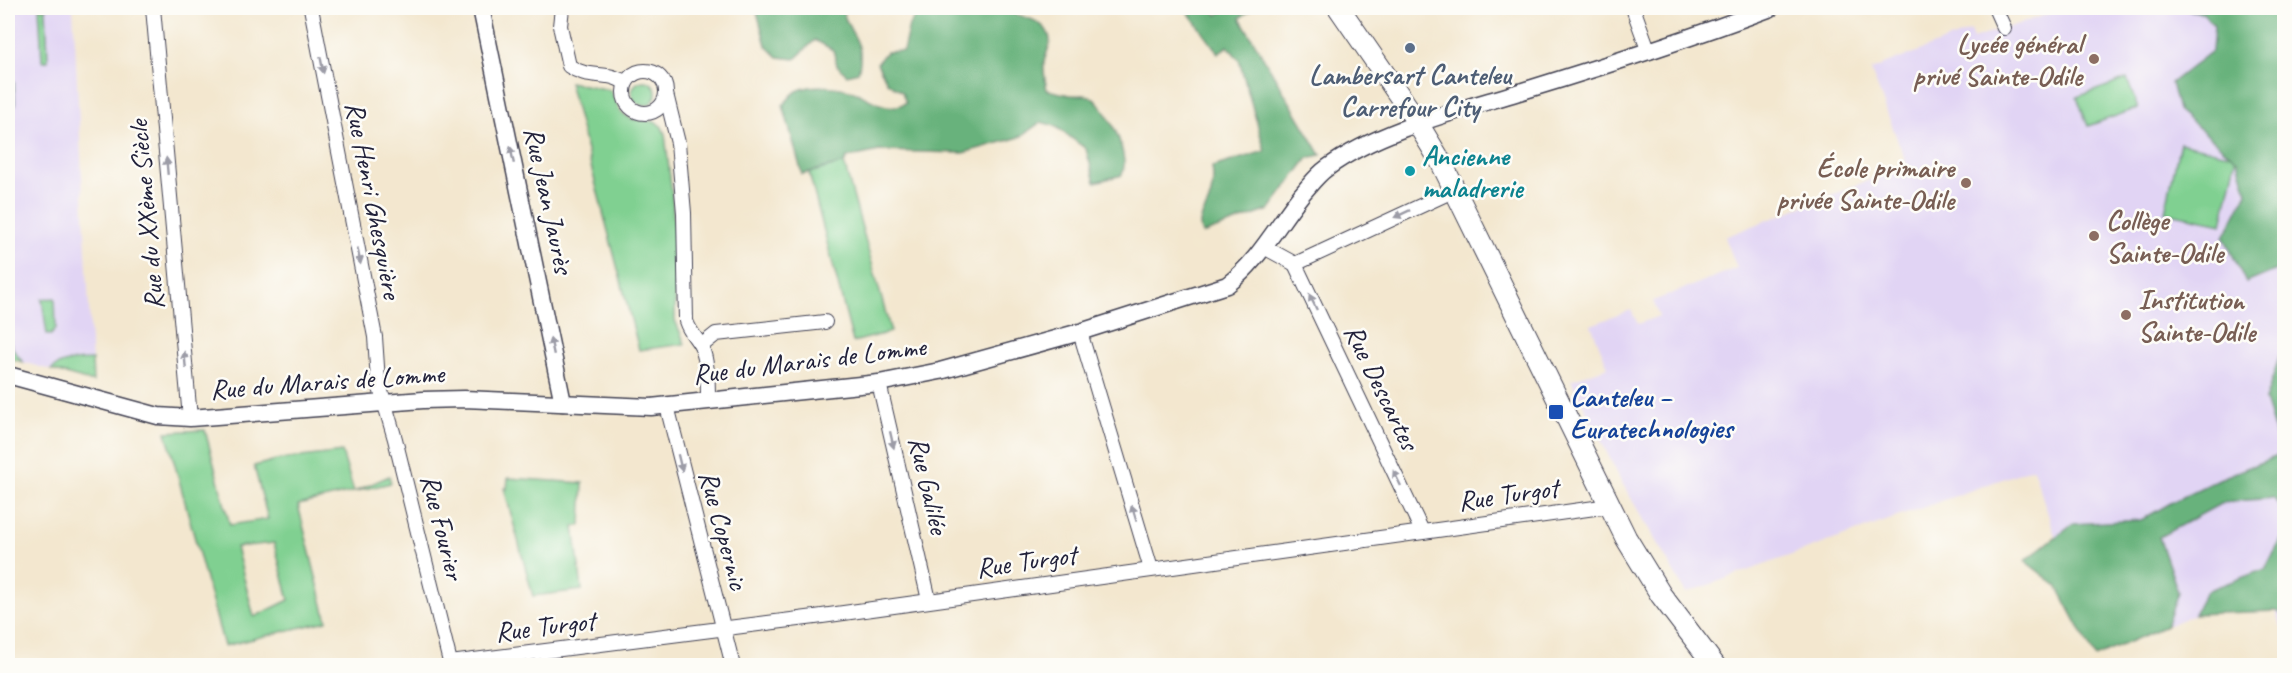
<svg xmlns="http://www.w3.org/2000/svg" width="2292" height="673" viewBox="0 0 2292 673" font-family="Caveat,sans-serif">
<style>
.built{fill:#e1d4f4}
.green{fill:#80d091;stroke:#517966;stroke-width:1.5;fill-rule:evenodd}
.forest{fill:#68b27b;stroke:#456a5b;stroke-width:1.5}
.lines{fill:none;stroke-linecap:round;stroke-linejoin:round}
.minor-casing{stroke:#414051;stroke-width:16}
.tertiary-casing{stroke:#414051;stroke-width:19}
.primary-casing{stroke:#414051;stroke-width:23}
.minor{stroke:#fff;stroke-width:14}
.tertiary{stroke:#fff;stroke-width:16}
.primary{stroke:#fff;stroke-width:21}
.oneway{fill:#9c9ca7}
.service-dot{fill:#5c6f8a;stroke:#fdfcf7;stroke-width:2}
.education-dot{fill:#8d6e63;stroke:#fdfcf7;stroke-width:2}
.culture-dot{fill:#0f9aa8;stroke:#fdfcf7;stroke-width:2}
.transit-dot{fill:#1a4fb4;stroke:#fdfcf7;stroke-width:2}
.labels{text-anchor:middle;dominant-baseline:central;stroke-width:5;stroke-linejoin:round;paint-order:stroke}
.education-label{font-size:28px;font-weight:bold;fill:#785e54;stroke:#fdfcf7;text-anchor:end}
.service-label{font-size:28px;font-weight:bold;fill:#4e5e75;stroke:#fdfcf7}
.culture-label{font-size:28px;font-weight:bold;fill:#0d838f;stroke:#fdfcf7;text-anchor:start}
.street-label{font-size:28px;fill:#22223b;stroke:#fdfcf7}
.transit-label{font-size:28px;font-weight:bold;fill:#164399;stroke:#fdfcf7;text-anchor:start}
</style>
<rect width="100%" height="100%" fill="#fdfcf7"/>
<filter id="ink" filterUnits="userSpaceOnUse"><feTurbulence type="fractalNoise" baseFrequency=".0167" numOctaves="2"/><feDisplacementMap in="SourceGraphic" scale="12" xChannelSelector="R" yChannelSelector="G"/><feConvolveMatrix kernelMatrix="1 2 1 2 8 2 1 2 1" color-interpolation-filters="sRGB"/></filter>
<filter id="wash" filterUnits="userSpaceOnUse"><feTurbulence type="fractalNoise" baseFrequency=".008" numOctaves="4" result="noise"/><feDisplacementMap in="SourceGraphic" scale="24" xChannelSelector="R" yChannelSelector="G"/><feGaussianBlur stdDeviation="1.35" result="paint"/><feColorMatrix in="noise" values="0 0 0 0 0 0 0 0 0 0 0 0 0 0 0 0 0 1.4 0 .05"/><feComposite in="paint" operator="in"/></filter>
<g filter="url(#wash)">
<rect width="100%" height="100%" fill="#f3e7cf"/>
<!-- built -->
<g class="built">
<polygon points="8,8 73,8 93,382 8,358"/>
<polygon points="2066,8 2284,8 2284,631 2264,584 2095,657 2061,548 2058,545 2033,468 1686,593 1621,481 1571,380 1608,367 1591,325 1631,310 1638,324 1659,316 1653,301 1737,268 1725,237 1907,165 1871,70 1970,31 1973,39"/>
</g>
<!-- green -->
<g class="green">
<polygon points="39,8 46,9 48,61 42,61"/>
<polygon points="2127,79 2138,108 2088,126 2077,97"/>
<circle cx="644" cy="93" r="12"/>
<polygon points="8,82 14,82 15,106 8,106"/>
<polygon points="569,82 610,90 621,112 631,119 656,122 662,127 665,134 672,195 676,252 675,320 685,344 639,350"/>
<polygon points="2180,143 2237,156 2222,224 2165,212"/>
<polygon points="844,163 891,332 853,342 809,173"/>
<polygon points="55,298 56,328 51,335 47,335 42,299"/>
<path d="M8,301C15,313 7,329 10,342C12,350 18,356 23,362L8,358Z"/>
<path d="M92,360L93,382L51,370C62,360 77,361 92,360Z"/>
<path d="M205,430L230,525L268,519L254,466L276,460L342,452L354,492L389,476L391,483L298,505L327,621L224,646L166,432ZM274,543L289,600L254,617L236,547Z"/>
<polygon points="508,478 583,483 581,525 574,527 582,590 533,596 504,488 507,489"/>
</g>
<!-- forest -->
<g class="forest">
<path d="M756,8H842C848,36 867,40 858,72L847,75L837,65L833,50L815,40L795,59L778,57L766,45Z"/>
<path d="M922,8C948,8 1039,5 1049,35C1052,45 1046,52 1044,62C1043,71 1045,80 1047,90C1054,91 1063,94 1070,95C1077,96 1083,94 1089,96C1108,106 1131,156 1122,175L1095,182L1086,149L1055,126L1041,122L1020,137L963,153L879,151L847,158L844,163L802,174L783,105C787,101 792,94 797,91C810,84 835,86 849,90C869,96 884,114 906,103L902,92L887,82L877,63L886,52L903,51L909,25Z"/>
<path d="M1185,8H1212L1217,15L1228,8H1254L1240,18L1321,155L1308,158L1269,210L1202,234C1196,220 1205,213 1209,201C1213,189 1214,179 1212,167L1265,151L1239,60L1228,46L1218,53Z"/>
<polygon points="2179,8 2284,8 2284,267 2246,283 2224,237 2247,192 2238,161 2178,110 2171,83 2212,51 2214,26 2203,13"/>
<polygon points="2280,355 2284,355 2284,515 2274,498 2224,502 2159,537 2178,592 2166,626 2095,657 2057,586 2025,561 2072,524 2141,520 2176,500 2219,479 2282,454 2265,400"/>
<polygon points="2284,535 2284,616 2277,611 2194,614 2206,591 2265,569"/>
</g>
</g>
<g filter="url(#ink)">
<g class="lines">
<defs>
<g id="minor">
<polyline points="153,8 190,418"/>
<polyline points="311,8 375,337 378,381 395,439 451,666"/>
<path d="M562,8L560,26L569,66C582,75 592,74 607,76C613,76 620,80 626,82"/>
<polyline points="1633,8 1649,52"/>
<polyline points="1995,8 2004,28"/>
<circle cx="645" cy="92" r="21"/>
<path d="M666,94L678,143L684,213L686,321C690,333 696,337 701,346C708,361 708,384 708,401"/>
<polyline points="1264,247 1295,264"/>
<polyline points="1295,264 1422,531"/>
<polyline points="1295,264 1455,190"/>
<polyline points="1080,332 1151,569"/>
<polyline points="701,346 716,334 825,322"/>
<polyline points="879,383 929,600"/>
<polyline points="667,406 733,666"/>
<polyline points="450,663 815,617 1609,506"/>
</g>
<g id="tertiary">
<polyline points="481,8 563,403"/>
<path d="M8,375L158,416L190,418L423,400L464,399L651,407L879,383L940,371L1080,332L1227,285C1259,261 1277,225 1302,194C1310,185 1317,175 1327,168C1381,128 1466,109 1529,89C1611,64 1691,38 1771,8"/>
</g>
<polyline id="primary" points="1339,8 1412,114 1441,162 1626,538 1661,595 1715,666"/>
</defs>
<!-- minor casing -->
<use href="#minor" class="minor-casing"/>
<!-- tertiary casing -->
<use href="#tertiary" class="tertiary-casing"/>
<!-- primary casing -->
<use href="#primary" class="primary-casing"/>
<!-- minor -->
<use href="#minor" class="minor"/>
<!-- tertiary -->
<use href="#tertiary" class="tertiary"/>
<!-- primary -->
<use href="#primary" class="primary"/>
</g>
<!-- one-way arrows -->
<defs><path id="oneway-solid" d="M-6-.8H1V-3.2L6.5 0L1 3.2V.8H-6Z" transform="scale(1.5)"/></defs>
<g class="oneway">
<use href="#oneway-solid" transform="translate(322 65) rotate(79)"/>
<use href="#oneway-solid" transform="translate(512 155) rotate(-102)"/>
<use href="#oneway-solid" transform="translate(167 166) rotate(-95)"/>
<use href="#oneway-solid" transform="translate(1402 214) rotate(155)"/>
<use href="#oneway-solid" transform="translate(359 256) rotate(79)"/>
<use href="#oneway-solid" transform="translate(1313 302) rotate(-116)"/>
<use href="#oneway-solid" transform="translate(552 346) rotate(-102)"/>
<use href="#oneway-solid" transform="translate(185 360) rotate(-95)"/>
<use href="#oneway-solid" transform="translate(892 440) rotate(77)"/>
<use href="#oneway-solid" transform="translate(680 463) rotate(76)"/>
<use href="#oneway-solid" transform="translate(1397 478) rotate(-116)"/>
<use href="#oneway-solid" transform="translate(1134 513) rotate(-107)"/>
</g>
</g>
<!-- markers -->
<circle class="service-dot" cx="1410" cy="48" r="6"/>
<g class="education-dot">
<circle cx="2094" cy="59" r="6"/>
<circle cx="1966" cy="183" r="6"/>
<circle cx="2094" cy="236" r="6"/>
<circle cx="2126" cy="315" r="6"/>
</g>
<circle class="culture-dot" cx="1410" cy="171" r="6"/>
<rect class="transit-dot" x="1548" y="404" width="16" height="16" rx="3"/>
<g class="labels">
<!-- education labels -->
<g class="education-label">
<text x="2082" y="43">Lycée général<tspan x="2082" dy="32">privé Sainte-Odile</tspan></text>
<text x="1954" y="167">École primaire<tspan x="1954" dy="32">privée Sainte-Odile</tspan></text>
<text x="2106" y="220" text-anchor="start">Collège<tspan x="2106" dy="32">Sainte-Odile</tspan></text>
<text x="2138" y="299" text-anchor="start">Institution<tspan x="2138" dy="32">Sainte-Odile</tspan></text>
</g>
<!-- service labels -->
<g class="service-label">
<text x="1410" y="74">Lambersart Canteleu<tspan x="1410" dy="32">Carrefour City</tspan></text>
</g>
<!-- culture labels -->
<g class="culture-label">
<text x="1422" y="155">Ancienne<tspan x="1422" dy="32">maladrerie</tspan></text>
</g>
<!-- street labels -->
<g class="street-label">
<text transform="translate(374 200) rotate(79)">Rue Henri Ghesquière</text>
<text transform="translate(549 200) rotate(78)">Rue Jean Jaurès</text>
<text transform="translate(146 215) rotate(-95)">Rue du XXème Siècle</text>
<text transform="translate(809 360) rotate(-7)">Rue du Marais de Lomme</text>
<text transform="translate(327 381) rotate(-4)">Rue du Marais de Lomme</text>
<text transform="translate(1382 387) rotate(64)">Rue Descartes</text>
<text transform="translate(929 485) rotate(77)">Rue Galilée</text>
<text transform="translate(1508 494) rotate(-8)">Rue Turgot</text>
<text transform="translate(443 527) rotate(76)">Rue Fourier</text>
<text transform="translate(724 530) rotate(75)">Rue Copernic</text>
<text transform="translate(1026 561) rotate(-8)">Rue Turgot</text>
<text transform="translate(545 626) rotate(-7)">Rue Turgot</text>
</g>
<!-- transit labels -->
<g class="transit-label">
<text x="1570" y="396">Canteleu –<tspan x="1570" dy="32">Euratechnologies</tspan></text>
</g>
</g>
<!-- margin -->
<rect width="2292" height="673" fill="none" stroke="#fdfcf7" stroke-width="30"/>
</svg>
